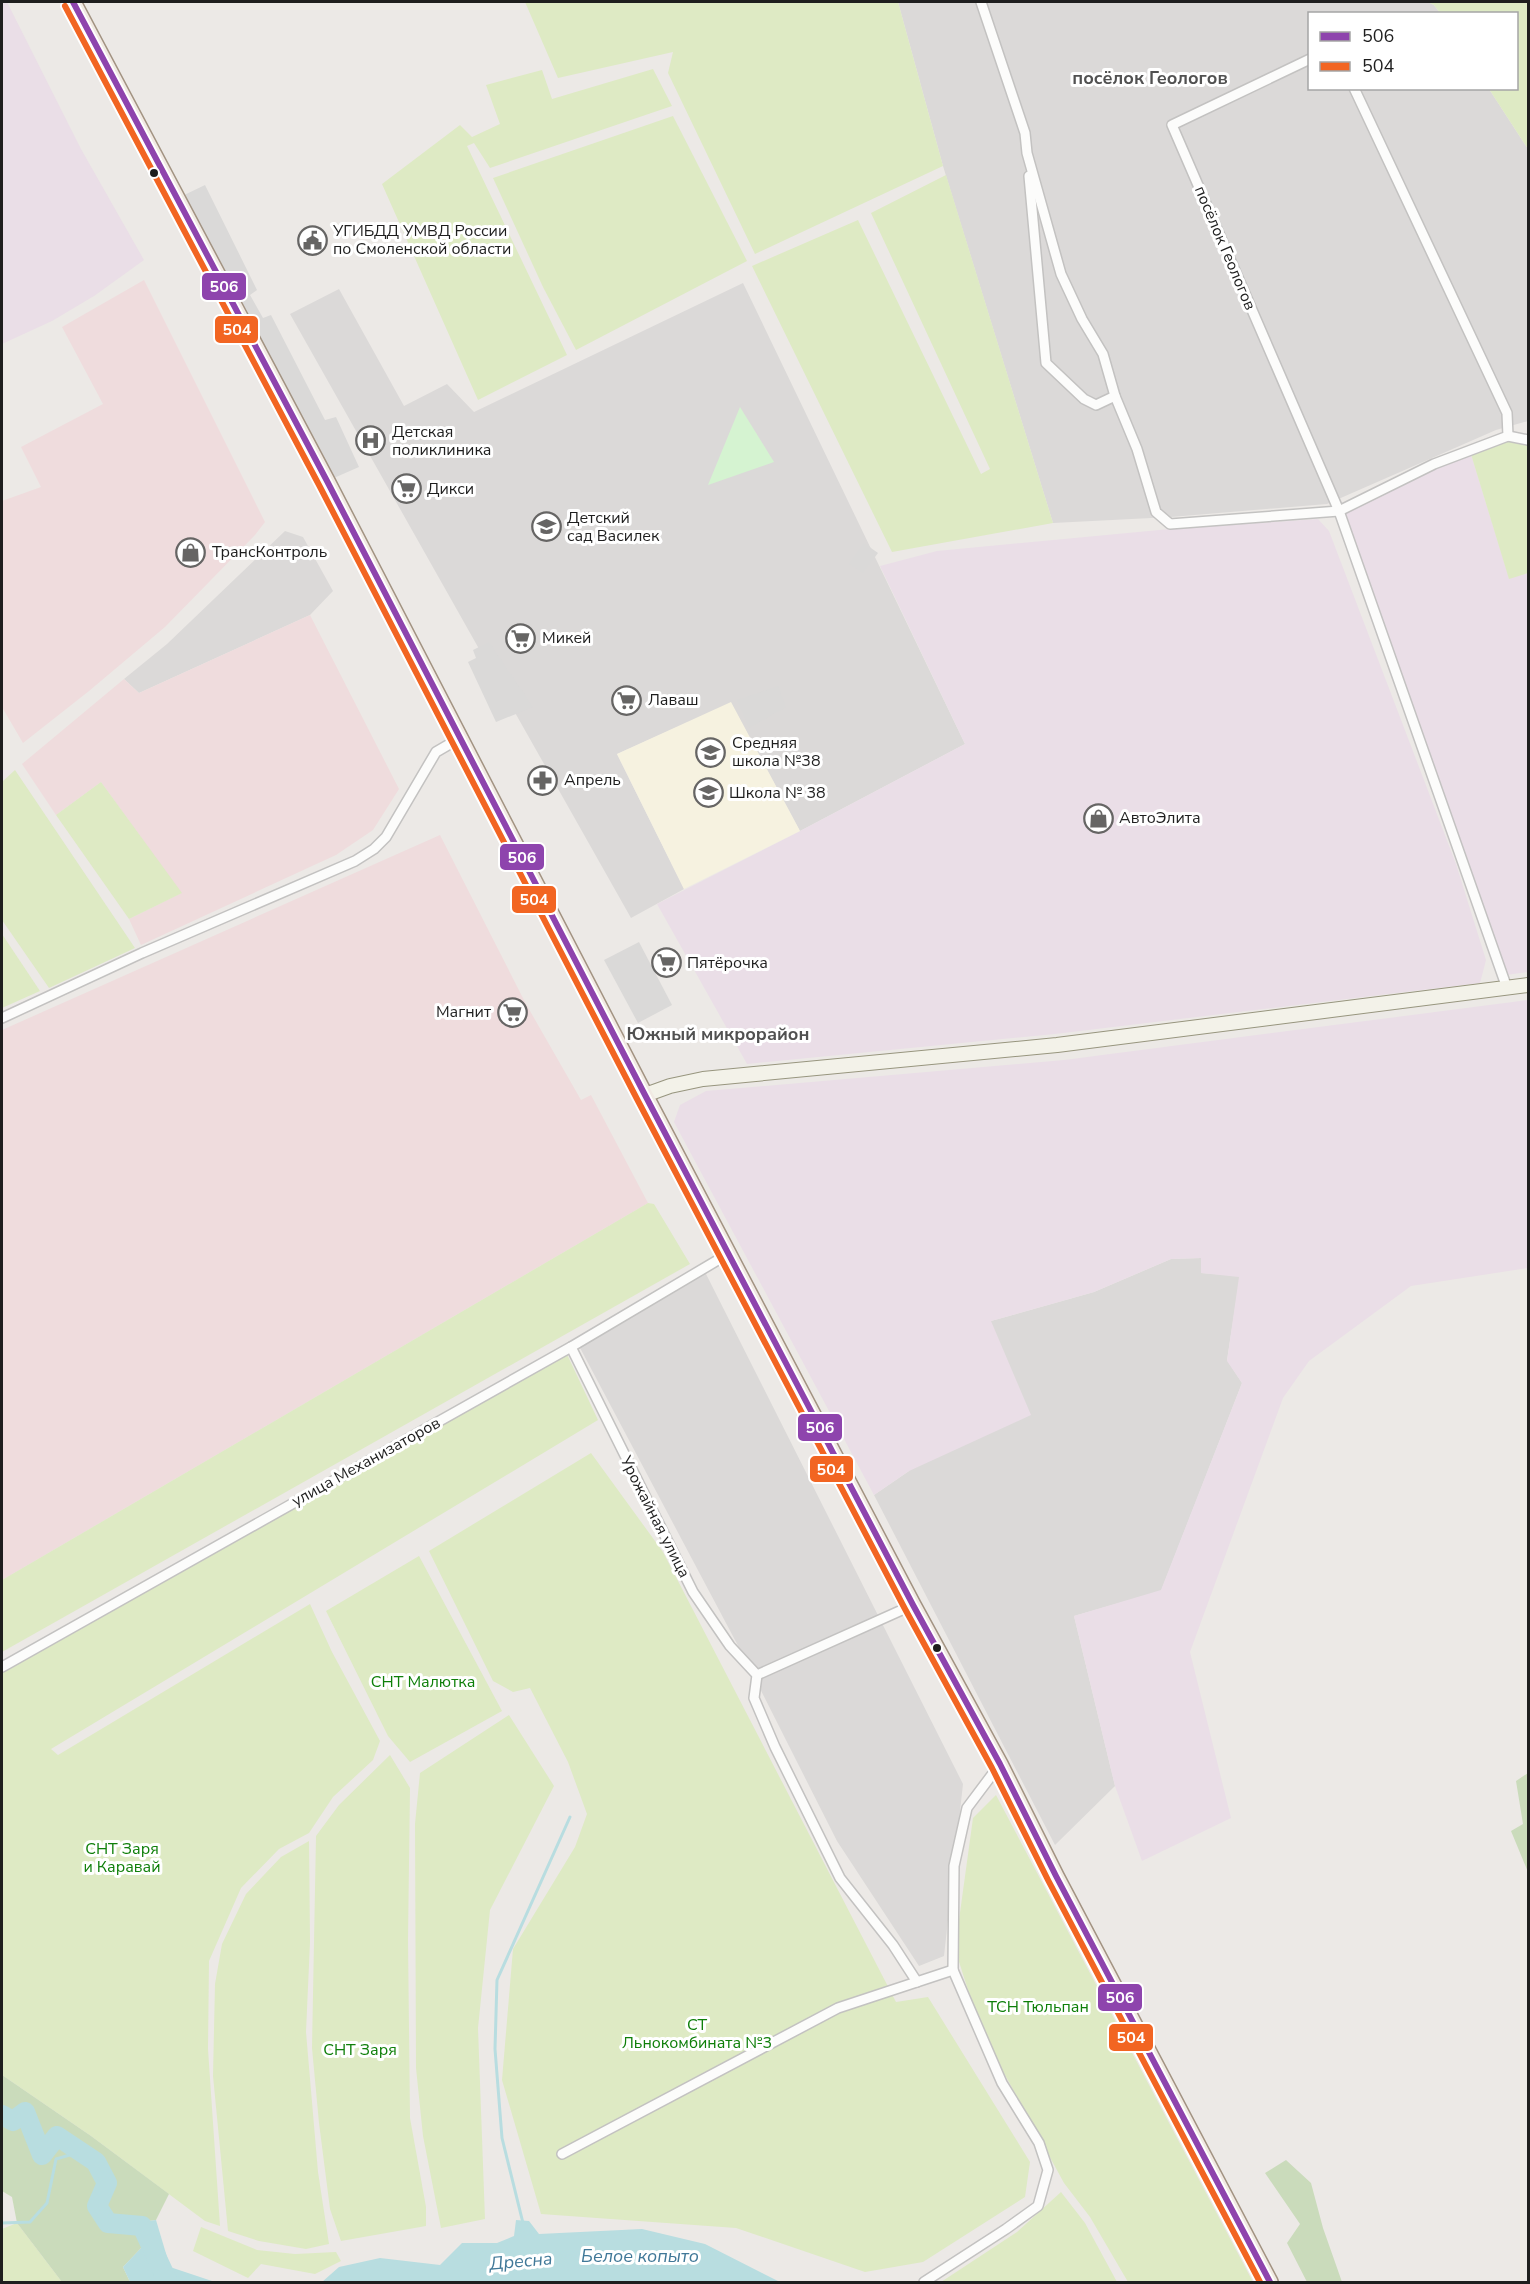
<svg xmlns="http://www.w3.org/2000/svg" width="1530" height="2284" viewBox="0 0 1530 2284" font-family="'Nunito Sans',sans-serif">
<style>
.residential{fill:#dbd9d8}
.commercial{fill:#efdcdd}
.industrial{fill:#eadee7}
.education{fill:#f6f2e0}
.religious{fill:#dad9d8}
.grass{fill:#deeac4}
.forest{fill:#cadbbb}
.park{fill:#d5f3d1}
.water{fill:#b8dde0}
.lines{fill:none;stroke-linecap:round;stroke-linejoin:round}
.stream{stroke:#b8dde0;stroke-width:3}
.river{stroke:#b8dde0;stroke-width:20}
.street-casing{stroke:#c3c2c1;stroke-width:12}
.secondary-casing{stroke:#97957e;stroke-width:16}
.primary-casing{stroke:#a29382;stroke-width:18}
.street{stroke:#fcfcfb;stroke-width:9}
.secondary{stroke:#f3f2e9;stroke-width:14}
.primary{stroke:#f1eae3;stroke-width:15}
.bus-1-casing{stroke:#fff;stroke-width:10}
.bus-2-casing{stroke:#fff;stroke-width:10}
.bus-1{stroke:#8e44ad;stroke-width:6}
.bus-2{stroke:#f26522;stroke-width:6}
.bus-dot{fill:#1e1e1e;stroke:#fff;stroke-width:2}
.labels{text-anchor:middle;dominant-baseline:central;stroke-width:6;stroke-linejoin:round;paint-order:stroke}
.poi-label{font-size:16px;fill:#1e1e1e;stroke:#fff;text-anchor:start}
.street-label{font-size:16px;fill:#1e1e1e;stroke:#fff}
.park-label{font-size:16px;fill:#0e7f09;stroke:#fff}
.neighbourhood-label{font-size:18px;font-weight:bold;fill:#515151;stroke:#fff}
.water-label{font-size:18px;font-style:italic;fill:#407898;stroke:#fff}
.line-badge{stroke:#fff;stroke-width:2}
.badge-label{font-size:16px;text-anchor:middle;font-weight:bold;fill:#fff}
</style>
<rect width="100%" height="100%" fill="#ece9e6"/>
<!-- residential -->
<g class="residential">
<polygon points="898,2 1428,2 1434,5 1440,13 1310,14 1310,88 1489,89 1528,149 1528,421 1496,430 1327,504 1171,517 1053,523 943,166"/>
<polygon points="743,283 965,744 800,831 731,703 617,754 684,889 631,918 290,314 339,289 404,406 447,384 474,412"/>
<polygon points="285,531 303,537 333,591 310,615 139,693 124,679 167,644"/>
<polygon points="1201,1258 1201,1273 1240,1276 1227,1360 1242,1383 1161,1591 1074,1616 1115,1786 1055,1845 874,1495 909,1471 991,1321 1094,1292 1171,1259"/>
<polygon points="705,1272 963,1784 944,1956 919,1966 837,1841 744,1657 578,1344"/>
</g>
<!-- commercial -->
<g class="commercial">
<polygon points="144,280 265,522 255,535 165,627 89,691 23,743 2,707 2,501 41,487 21,447 103,404 62,327"/>
<polygon points="310,615 399,789 373,830 336,855 141,945 129,919 181,893 101,782 56,815 22,764 124,679 139,693"/>
<polygon points="440,835 526,1004 581,1100 591,1095 648,1203 2,1580 2,1030"/>
</g>
<!-- industrial -->
<g class="industrial">
<polygon points="2,2 7,2 81,149 144,260 94,296 52,321 2,344"/>
<polygon points="1470,451 1509,578 1528,573 1528,972 1506,975 1340,508"/>
<polygon points="1318,519 1329,531 1456,864 1486,960 1480,983 1055,1034 747,1064 657,904 800,831 965,744 880,566 937,551 1170,529"/>
<polygon points="1528,1000 1528,1268 1411,1286 1309,1361 1283,1398 1190,1652 1231,1818 1142,1861 1115,1786 1074,1616 1161,1590 1242,1383 1227,1361 1239,1277 1201,1273 1201,1258 1171,1259 1094,1292 991,1321 1031,1415 909,1471 874,1495 674,1122 680,1105 706,1091 1064,1060"/>
</g>
<!-- education -->
<polygon class="education" points="731,702 800,831 684,889 617,754"/>
<!-- religious -->
<g class="religious">
<polygon points="205,185 257,290 250,295 263,318 271,315 325,420 336,417 359,467 327,481 178,198"/>
<polygon points="864,543 878,553 863,573 849,564"/>
<polygon points="489,642 533,707 496,722 468,662 476,658 473,650"/>
<polygon points="778,686 786,707 749,728 737,700"/>
<polygon points="639,942 672,1005 638,1023 604,960"/>
</g>
<!-- grass -->
<g class="grass">
<polygon points="525,2 898,2 943,166 755,254 668,73 673,52 558,78"/>
<polygon points="1428,2 1528,2 1528,149 1489,89 1516,88 1516,14 1440,13 1434,5"/>
<polygon points="653,69 672,106 490,168 474,143 467,146 567,355 478,400 382,184 460,125 472,137 500,124 486,85 542,70 552,99"/>
<polygon points="673,116 747,261 576,350 543,287 493,178"/>
<polygon points="946,175 1053,523 892,552 752,266 858,220 981,474 990,469 871,213"/>
<polygon points="1517,439 1528,445 1528,573 1509,579 1470,451"/>
<polygon points="15,770 135,948 49,988 2,920 2,782"/>
<polygon points="101,782 182,893 129,919 56,815"/>
<polygon points="2,934 40,991 2,1008"/>
<polygon points="648,1203 654,1204 690,1264 2,1652 2,1580"/>
<polygon points="564,1348 598,1420 51,1749 58,1755 310,1604 332,1652 380,1741 373,1760 333,1797 309,1833 279,1849 241,1888 209,1961 208,2049 220,2226 205,2221 91,2136 2,2075 2,1669"/>
<polygon points="591,1453 663,1552 896,2002 928,1997 1030,2162 1025,2197 923,2262 865,2272 736,2228 541,2214 502,2080 513,1949 575,1847 587,1814 568,1762 530,1688 513,1692 493,1681 429,1551"/>
<polygon points="419,1556 502,1711 410,1762 388,1736 326,1611"/>
<polygon points="509,1715 554,1786 490,1910 478,2028 485,2219 441,2228 423,2136 416,2068 415,1824 420,1773"/>
<polygon points="390,1755 410,1788 408,1939 410,2118 426,2207 426,2226 341,2241 330,2209 319,2123 312,2048 316,1836 339,1805"/>
<polygon points="996,1795 1253,2282 1128,2282 1090,2217 1064,2183 981,2031 955,1949 973,1818"/>
<polygon points="309,1841 310,1942 306,2032 318,2172 329,2244 306,2249 259,2241 228,2231 213,2076 215,1984 222,1944 246,1894 281,1857"/>
<polygon points="1061,2192 1085,2223 1117,2282 941,2282 1017,2232"/>
<polygon points="17,2223 62,2282 2,2282 2,2229"/>
<polygon points="201,2227 257,2250 295,2254 336,2252 341,2261 315,2274 261,2264 248,2278 193,2251"/>
</g>
<!-- forest -->
<g class="forest">
<polygon points="1528,1773 1528,1872 1511,1831 1523,1824 1516,1781"/>
<polygon points="2,2075 91,2136 169,2194 156,2220 134,2223 142,2247 123,2267 130,2282 62,2282 17,2223 12,2197 2,2191"/>
<polygon points="1286,2160 1311,2183 1323,2228 1342,2282 1307,2282 1287,2243 1300,2224 1265,2173"/>
</g>
<!-- park -->
<polygon class="park" points="740,407 774,462 708,485"/>
<!-- water -->
<g class="water">
<polygon points="156,2220 170,2267 215,2282 130,2282 123,2267 142,2247 133,2223"/>
<polygon points="516,2220 529,2221 539,2234 642,2229 705,2244 780,2282 322,2282 339,2267 380,2258 440,2265 462,2243 497,2243 514,2236"/>
</g>
<g class="lines">
<!-- stream -->
<g class="stream">
<polyline points="2,2223 30,2222 47,2203 56,2159 80,2152"/>
<polyline points="523,2223 502,2138 495,2049 497,1980 570,1817"/>
</g>
<!-- river -->
<polyline class="river" points="2,2115 13,2121 25,2112 42,2155 57,2136 96,2162 107,2183 97,2206 108,2223 142,2226 168,2282"/>
<defs>
<g id="street">
<polyline points="981,2 1025,133 1027,153 1061,274 1082,319 1103,354 1115,396 1137,449 1156,512 1170,524 1339,511 1434,464 1508,436 1507,413 1354,88"/>
<polyline points="1310,59 1172,125 1339,511 1507,988"/>
<polyline points="1029,176 1046,363 1084,399 1096,405 1115,396"/>
<polyline points="1508,436 1528,440"/>
<polyline points="2,1018 142,953 355,861 374,849 386,837 436,752 460,738"/>
<polyline points="571,1347 693,1592 730,1646 757,1675 754,1698 775,1747 840,1878 893,1945 917,1982"/>
<polyline points="2,1667 571,1347 728,1254"/>
<polyline points="757,1675 913,1605"/>
<polyline points="562,2154 838,2008 953,1970"/>
<polyline points="924,2282 1006,2229 1038,2206 1048,2170 1039,2143 1002,2083 953,1970 954,1866 967,1808 1000,1764"/>
</g>
<polyline id="secondary" points="645,1095 670,1086 703,1079 1057,1045 1528,985"/>
<polyline id="primary" points="73,2 327,481 645,1095 913,1605 1000,1764 1056,1876 1270,2282"/>
</defs>
<!-- street casing -->
<use href="#street" class="street-casing"/>
<!-- secondary casing -->
<use href="#secondary" class="secondary-casing"/>
<!-- primary casing -->
<use href="#primary" class="primary-casing"/>
<!-- street -->
<use href="#street" class="street"/>
<!-- secondary -->
<use href="#secondary" class="secondary"/>
<!-- primary -->
<use href="#primary" class="primary"/>
<defs>
<polyline id="bus-1" points="73,2 327,481 645,1095 913,1605 1000,1764 1056,1876 1270,2282"/>
<polyline id="bus-2" points="65,6 319,485 637,1099 905,1609 992,1768 1048,1880 1260,2282"/>
</defs>
<!-- bus-1 casing -->
<use href="#bus-1" class="bus-1-casing"/>
<!-- bus-2 casing -->
<use href="#bus-2" class="bus-2-casing"/>
<!-- bus-1 -->
<use href="#bus-1" class="bus-1"/>
<!-- bus-2 -->
<use href="#bus-2" class="bus-2"/>
</g>
<!-- icons -->
<defs>
<symbol id="civic-ring" viewBox="-11 -11 22 22"><circle r="9.5" fill="#fff" stroke="#666564" stroke-width="1.5"/><path d="M-.6-6.5H3V-4.5H.6V-3L4-1V1h2V6H-6V1h2V-1L-.6-3ZM-1.2 2.5V6h2.4V2.5Z" fill="#666564"/></symbol>
<symbol id="hospital-ring" viewBox="-11 -11 22 22"><circle r="9.5" fill="#fff" stroke="#666564" stroke-width="1.5"/><path d="M-5-5h3v3.5h4V-5h3V5h-3V1.5h-4V5h-3Z" fill="#666564"/></symbol>
<symbol id="supermarket-ring" viewBox="-11 -11 22 22"><circle r="9.5" fill="#fff" stroke="#666564" stroke-width="1.5"/><path d="M-6-5.5h2.5l.6 2H6L4.5 2H-2.5L-4.4-4H-6ZM-1.5 3.2a1.3 1.3 0 1 0 .1 0ZM3 3.2a1.3 1.3 0 1 0 .1 0Z" fill="#666564"/></symbol>
<symbol id="school-ring" viewBox="-11 -11 22 22"><circle r="9.5" fill="#fff" stroke="#666564" stroke-width="1.5"/><path d="M0-5L7-2L0 1L-7-2ZM-4 1L0 2.5L4 1V4Q0 6-4 4Z" fill="#666564"/></symbol>
<symbol id="shop-ring" viewBox="-11 -11 22 22"><circle r="9.5" fill="#fff" stroke="#666564" stroke-width="1.5"/><path d="M-5-2.5h2.3a2.7 3.5 0 0 1 5.4 0H5L5.5 6h-11ZM-1.5-2.5h3a1.5 2.3 0 0 0-3 0Z" fill="#666564"/></symbol>
<symbol id="pharmacy-ring" viewBox="-11 -11 22 22"><circle r="9.5" fill="#fff" stroke="#666564" stroke-width="1.5"/><path d="M-2-6h4v4h4v4h-4v4h-4v-4h-4v-4h4Z" fill="#666564"/></symbol>
</defs>
<g fill-rule="evenodd">
<use href="#civic-ring" x="296" y="224" width="33" height="33"/>
<use href="#hospital-ring" x="354" y="424" width="33" height="33"/>
<use href="#supermarket-ring" x="390" y="472" width="33" height="33"/>
<use href="#school-ring" x="530" y="510" width="33" height="33"/>
<use href="#shop-ring" x="174" y="536" width="33" height="33"/>
<use href="#supermarket-ring" x="504" y="622" width="33" height="33"/>
<use href="#supermarket-ring" x="610" y="684" width="33" height="33"/>
<use href="#school-ring" x="694" y="736" width="33" height="33"/>
<use href="#pharmacy-ring" x="526" y="764" width="33" height="33"/>
<use href="#school-ring" x="692" y="776" width="33" height="33"/>
<use href="#shop-ring" x="1082" y="802" width="33" height="33"/>
<use href="#supermarket-ring" x="650" y="946" width="33" height="33"/>
<use href="#supermarket-ring" x="496" y="996" width="33" height="33"/>
</g>
<!-- markers -->
<g class="bus-dot">
<circle cx="154" cy="173" r="5"/>
<circle cx="937" cy="1648" r="5"/>
</g>
<g class="labels">
<!-- poi labels -->
<g class="poi-label">
<text x="333" y="231">УГИБДД УМВД России<tspan x="333" dy="18">по Смоленской области</tspan></text>
<text x="392" y="432">Детская<tspan x="392" dy="18">поликлиника</tspan></text>
<text x="427" y="489">Дикси</text>
<text x="567" y="518">Детский<tspan x="567" dy="18">сад Василек</tspan></text>
<text x="212" y="552">ТрансКонтроль</text>
<text x="542" y="638">Микей</text>
<text x="648" y="700">Лаваш</text>
<text x="732" y="743">Средняя<tspan x="732" dy="18">школа №38</tspan></text>
<text x="564" y="780">Апрель</text>
<text x="729" y="793">Школа № 38</text>
<text x="1119" y="818">АвтоЭлита</text>
<text x="687" y="963">Пятёрочка</text>
<text x="491" y="1012" text-anchor="end">Магнит</text>
</g>
<!-- street labels -->
<g class="street-label">
<text transform="translate(1225 248) rotate(67)">посёлок Геологов</text>
<text transform="translate(366 1462) rotate(-29)">улица Механизаторов</text>
<text transform="translate(655 1517) rotate(63)">Урожайная улица</text>
</g>
<!-- park labels -->
<g class="park-label">
<text x="423" y="1682">СНТ Малютка</text>
<text x="122" y="1849">СНТ Заря<tspan x="122" dy="18">и Каравай</tspan></text>
<text x="1038" y="2007">ТСН Тюльпан</text>
<text x="697" y="2025">СТ<tspan x="697" dy="18">Льнокомбината №3</tspan></text>
<text x="360" y="2050">СНТ Заря</text>
</g>
<!-- neighbourhood labels -->
<g class="neighbourhood-label">
<text x="1150" y="78">посёлок Геологов</text>
<text x="718" y="1034">Южный микрорайон</text>
</g>
<!-- water labels -->
<g class="water-label">
<text x="640" y="2256">Белое копыто</text>
<text transform="translate(521 2261) rotate(-5)">Дресна</text>
</g>
</g>
<g class="line-badge">
<rect x="201" y="272" width="46" height="29" rx="6" fill="#8e44ad"/>
<rect x="214" y="315" width="45" height="29" rx="6" fill="#f26522"/>
<rect x="499" y="843" width="46" height="28" rx="6" fill="#8e44ad"/>
<rect x="511" y="885" width="46" height="29" rx="6" fill="#f26522"/>
<rect x="797" y="1413" width="46" height="29" rx="6" fill="#8e44ad"/>
<rect x="809" y="1455" width="45" height="28" rx="6" fill="#f26522"/>
<rect x="1097" y="1983" width="46" height="29" rx="6" fill="#8e44ad"/>
<rect x="1108" y="2023" width="46" height="29" rx="6" fill="#f26522"/>
</g>
<g class="badge-label">
<text x="224" y="292">506</text>
<text x="237" y="335">504</text>
<text x="522" y="863">506</text>
<text x="534" y="905">504</text>
<text x="820" y="1433">506</text>
<text x="831" y="1475">504</text>
<text x="1120" y="2003">506</text>
<text x="1131" y="2043">504</text>
</g>
<!-- border -->
<rect width="1530" height="2284" fill="none" stroke="#1e1e1e" stroke-width="6"/>
<!-- legend -->
<rect x="1308" y="12" width="210" height="78" fill="#ffffff" stroke="#a5a5a5" stroke-width="1.5"/>
<rect x="1320" y="32" width="30" height="9" fill="#8e44ad" stroke="#a5a5a5" stroke-width="1.5"/>
<text x="1362" y="42" font-size="18" fill="#1e1e1e">506</text>
<rect x="1320" y="62" width="30" height="9" fill="#f26522" stroke="#a5a5a5" stroke-width="1.5"/>
<text x="1362" y="72" font-size="18" fill="#1e1e1e">504</text>
</svg>
